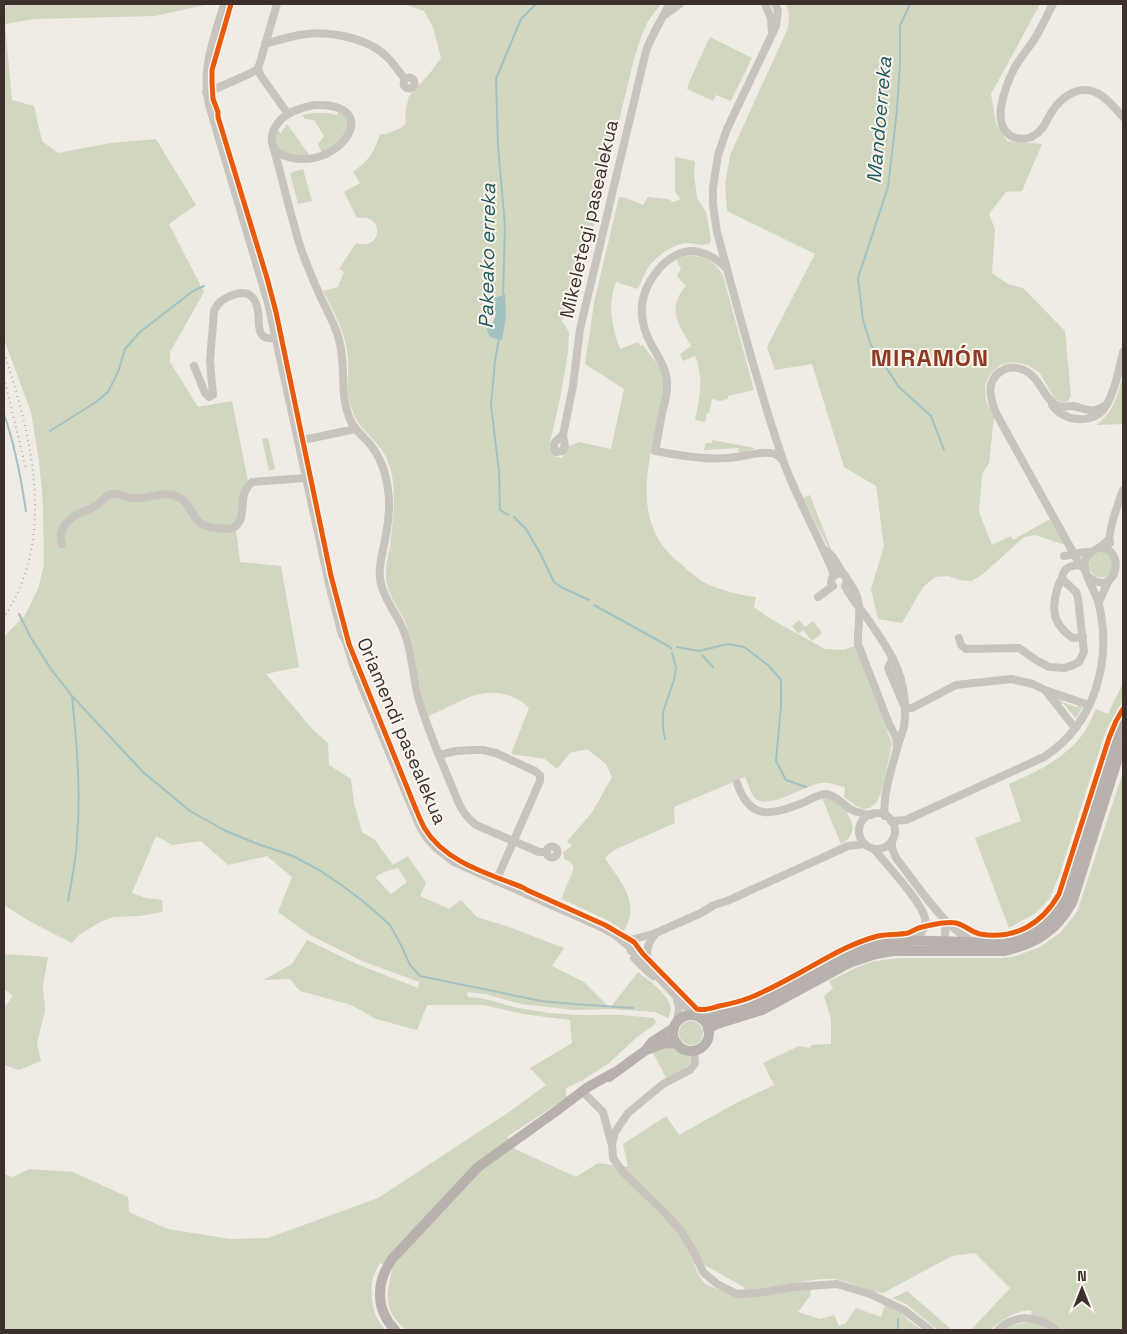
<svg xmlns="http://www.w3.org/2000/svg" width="1127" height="1334" viewBox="0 0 1127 1334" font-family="'Space Grotesk',sans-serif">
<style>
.green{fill:#d1d6bf;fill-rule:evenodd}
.plaza{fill:#eee3d5}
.water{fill:#a1c2c1}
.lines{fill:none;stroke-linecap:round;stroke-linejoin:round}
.stream{stroke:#a1c2c1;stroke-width:2}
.minor{stroke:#c9c3be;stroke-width:8}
.major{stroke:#b8b1ad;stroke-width:10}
.rail{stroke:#b1aca8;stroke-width:2;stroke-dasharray:1 4;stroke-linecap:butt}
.cycleway-casing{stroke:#fbf5ee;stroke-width:8}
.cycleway{stroke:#e8590c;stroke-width:5}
.labels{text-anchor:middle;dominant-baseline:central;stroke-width:4;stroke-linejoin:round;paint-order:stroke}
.street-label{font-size:19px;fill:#3b302b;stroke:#fbf5ee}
.water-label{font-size:20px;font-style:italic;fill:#1f5a5e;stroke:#fbf5ee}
.district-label{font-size:24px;font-weight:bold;letter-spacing:1px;fill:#8c3b22;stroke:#fbf5ee}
</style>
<rect width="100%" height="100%" fill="#f0ebe5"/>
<!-- green -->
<g class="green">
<path d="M4,4H209L155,16L35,19L5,24L12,100L34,106L42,141L58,153L110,143L156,139L196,205L169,224L204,292L170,352V362L198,407L232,401L248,481L242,493L236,530L240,562L281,566L299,667L266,674L313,730L328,743L329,765L351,779L354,803L362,832L375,840L393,865L408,856L426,883L420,896L449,909L461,900L477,917L509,927L564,948L552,966L584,982L610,1008L638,972C648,980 671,996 671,1010C671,1011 669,1016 668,1018L655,1012L610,1009L574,1010L521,1004L485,994L467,992L468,997L481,998L518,1008L550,1013L577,1015H622L654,1018L656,1022L654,1025L637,1037L608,1064L581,1081L566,1088V1098L507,1137L515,1149L576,1177L598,1163L628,1167L623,1144L666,1116L679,1135L738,1102L774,1085L763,1063L799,1046L810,1048L811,1045L831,1044V1019L824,996L833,988L829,981L860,966L871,962L890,959L905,958H1000L1013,957L1040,947L1060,933L1077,912L1123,772V1330H1004L1010,1325L1032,1322L1031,1310C1014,1311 1002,1320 990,1330H971L1010,1288L975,1253L952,1256L883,1293C867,1292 852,1282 835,1279C820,1278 803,1282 788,1285L811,1288L810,1296L798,1312L820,1319L834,1315L839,1326L846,1323L856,1308L881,1317L885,1305L899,1311L909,1321L922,1330H406C383,1311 386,1296 392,1270L380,1263C377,1269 373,1275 372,1282C370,1299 373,1318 386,1330H4V1174L13,1177L29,1169L73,1172L128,1197L129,1212L168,1229L230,1239L268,1238L378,1198L509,1112L546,1085L530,1068L572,1043L570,1020L523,1014L484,1005H427L417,1030L376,1019L351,1005L300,991L290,979L263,980L292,964L307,940L359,965L418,988L419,982L362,961L310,935L278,912L292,877L267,856L228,865L201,841L172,845L156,836L132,893L146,898L162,900L163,912L139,916L114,917L100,922L79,935L72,943L29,921L4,905V637L25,615L38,589L44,565L43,503L39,461L31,412L4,339ZM398,868L407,882L391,894L375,877L384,872ZM701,1263L744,1287L746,1296H735L705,1284L698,1274L694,1264Z"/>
<path d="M404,4H658L660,5L648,21L641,37L634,59L593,228L585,233L562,321L569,332L568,353L560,399L549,447L554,456L562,458L567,447L580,442L611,449L624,389L585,364L594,303L619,197L626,198L643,205L648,197L668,199L673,202L681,199L675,192V157L695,161L694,173L697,198L706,212L711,239L710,243C703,247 695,243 687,243C673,244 656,256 648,268C644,274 641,282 638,289L616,282C607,305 612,327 620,349L638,342L640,346L643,345C649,354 659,363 662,374C667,395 654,434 650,457C644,489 644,525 667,551C671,556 676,560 681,564C689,572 701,582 712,586C726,592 741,595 756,597L754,607L769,618L825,649L843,650L855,646L892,744L882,790L877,802L870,808L863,809L856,806L844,797L845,787C838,786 829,782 822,783C806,784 769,811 755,798C750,792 748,783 745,777L674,807L675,823L614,850L605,858C620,882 641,901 624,931L609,921L562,899C563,895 564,891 566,887C570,876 581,865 564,859L563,852L572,846L567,841L591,814L612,777L606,764L587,749L570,753L557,769L545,759L511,754L529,708C523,702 518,699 510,696C480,684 455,706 428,716C426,707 422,699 421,690C416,668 415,645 406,624C400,609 388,597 386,579C385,568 388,557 390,546C393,520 397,491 390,467C384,446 368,437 357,421C354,416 352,409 350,403C346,388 349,373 348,358C346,334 334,312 323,291L338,287L344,272L339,269L356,243C383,252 385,212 357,218L344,192L360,183L353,172C370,159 373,154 380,134H386L401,128L405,124L406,108L409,96L430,73L441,58L433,27L424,11Z"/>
<polygon points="786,4 1040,4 991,94 996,124 1007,141 1042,144 1022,191 1006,192 989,214 995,229 992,273 1008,284 1023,288 1065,331 1071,396 1068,401 1062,403 1055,399 1039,372 1027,365 1013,362 1000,365 990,374 985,386 986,400 994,418 989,463 982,474 979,512 992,545 1011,536 1013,540 1050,519 1065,545 1035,535 1024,537 982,575 971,581 960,580 948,576 935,577 923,587 902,623 878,619 871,589 884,546 876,486 844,467 812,364 775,370 767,347 815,254 727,211 725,185 730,155 788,28 789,13"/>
<polygon points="710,37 752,58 731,101 716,95 713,101 687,89 690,80"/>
<path d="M338,111L347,119L349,125L342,139L322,153L318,144L324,136L314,120L305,119L302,115C315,112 325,112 337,115Z"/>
<path d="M287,124L310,156C294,158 267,152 277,130L281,133Z"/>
<polygon points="303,169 312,201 298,204 290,173"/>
<path d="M688,255C705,257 714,260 723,275L754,390L728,396V399L720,401L712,399L709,413H707L705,422L695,420C700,398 704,378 695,356L683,361L680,354L691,346C679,325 666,308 686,286L677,276L681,269L676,259Z"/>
<path d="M1123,375V424L1097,425C1115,409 1117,397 1123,375Z"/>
<polygon points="268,438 275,469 269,471 262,439"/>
<polygon points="712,440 755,448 755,449 739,453 738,448 704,450 706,443 712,443"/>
<polygon points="810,495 832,552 826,543 803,498"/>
<path d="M1103,551L1107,552L1115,561L1109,576C1088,584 1080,555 1103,551Z"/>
<polygon points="799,620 805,627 813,621 822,633 812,641 803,630 798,634 792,626"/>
<path d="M1123,683V700L1109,725L1103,739L1058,879L1049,899L1036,913L1009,928L975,838L1021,821L1009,784C1038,771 1063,760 1083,734C1088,727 1092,717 1096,709L1108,714Z"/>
<polygon points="1054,696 1065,699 1062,702 1077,707 1080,704 1082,708 1076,719 1064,704 1059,704"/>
<path d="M826,797L831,799L848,812L847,814C856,824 854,838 841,844L822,798Z"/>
<polygon points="4,954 48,957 43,985 45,1011 37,1043 41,1061 19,1070 4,1065 4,1008 13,996 4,989"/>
<circle cx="691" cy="1033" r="12"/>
<path d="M667,1047C675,1050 685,1053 691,1057C691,1069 676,1073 666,1078L653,1053L658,1050Z"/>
<polygon points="907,1291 952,1330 938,1330 906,1304 893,1298"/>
</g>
<!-- plaza -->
<polygon class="plaza" points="482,295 492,299 492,306 496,313 493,322 487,328 482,304"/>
<!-- water -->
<polygon class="water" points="505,294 506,317 502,340 490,337 488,333 487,328 493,322 496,314 492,306 492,299"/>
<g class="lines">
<!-- stream -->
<g class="stream">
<polyline points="910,4 900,26 900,64 897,110 888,187 858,278 863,320 871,345 899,387 931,416 944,450"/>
<polyline points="503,296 505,226 498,146 496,79 521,19 536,4"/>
<polyline points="499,338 495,361 491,405 499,471 500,510 508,515"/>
<path d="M4,414C15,445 21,478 26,511"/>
<polyline points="50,431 96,402 108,392 118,372 125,349 140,332 193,291 204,286"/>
<polyline points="514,517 526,529 540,553 554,582 561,587 589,600"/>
<polyline points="594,605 670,647 671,649"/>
<polyline points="19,614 31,638 51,669 72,696 144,773 190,811 224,830 255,843 293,856 319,870 340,884 364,902 390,925 401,945 410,965 420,976 541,1001 574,1004 633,1008"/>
<polyline points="677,647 699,651 728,644 744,647 768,665 781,680 781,706 776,761 786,780 806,787"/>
<polyline points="702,655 713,667"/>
<polyline points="665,739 663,728 663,712 674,680 676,667 672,653"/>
<path d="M68,901C72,880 76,860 77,839C81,792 77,744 72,697"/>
<polyline points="898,1319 898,1330"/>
</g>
<!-- minor -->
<g class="minor">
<path d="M224,4C214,39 201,68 209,105L268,303L330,588L342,635L346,641L354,668L420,827L426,837L436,848L454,862L601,927L615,935L632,949L649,966L658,977L694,1015"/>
<polyline points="765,4 771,18 772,32"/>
<path d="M775,4L778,10L776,26L727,129L718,155L713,188V204L717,232C738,309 758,387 784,463C797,498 816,532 831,567L834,575"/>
<path d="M1053,4C1047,15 1042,27 1035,38C1029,48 1020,58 1014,69C1006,85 990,124 1011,136C1017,139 1027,140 1033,136C1043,131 1046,121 1051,113C1062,95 1082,82 1102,96C1110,102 1117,110 1123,117"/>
<polyline points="666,14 680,4"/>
<path d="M265,44C276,41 288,37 299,35C327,30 368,37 388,58C394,64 399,72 405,79"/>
<polyline points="258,69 261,76 288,114"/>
<circle cx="409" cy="83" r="5.5"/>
<polyline points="206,93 249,74 258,69 277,4"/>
<path d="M314,105C384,102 343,168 292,158C284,156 277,154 273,146C268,134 278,120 288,114C296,109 305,107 314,105Z"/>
<path d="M273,146C283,181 291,218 302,252C307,265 312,278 318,291C324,306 333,320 338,336C347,363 339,391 349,417C353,429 362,435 370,444C377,453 382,463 385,474C390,493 390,515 386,534C384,549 378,564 380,579C383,600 400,617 406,637C413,658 413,680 419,700C429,734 444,767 457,799C461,810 467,818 476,825L539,852H547"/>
<path d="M727,269C718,259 704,251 690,251C678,252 666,260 658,270C639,293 637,318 651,344C659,358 668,371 667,387C667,394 665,402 663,409C660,423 658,437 655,451C679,455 703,460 728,458C739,457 751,454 762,453C771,452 777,453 782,460"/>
<path d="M194,366L205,393L209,397L213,395L210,361L214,311C218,302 222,300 230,296C246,289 255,294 258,311C260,324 255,341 275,338"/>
<path d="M1052,405C1058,413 1068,419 1078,419C1085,420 1094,418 1100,413C1113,402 1119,369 1123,352"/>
<path d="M563,435C557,440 550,444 556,452L562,451L565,447L563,435L573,386L580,329L646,51C652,34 662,20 669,4"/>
<polyline points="298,441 351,430 355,428"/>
<path d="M1110,543C1107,532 1119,501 1123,490"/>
<path d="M62,544C61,540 60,537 61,533C63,524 74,515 82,512C88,510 94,508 99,503C103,500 105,496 111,494C119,492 125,498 133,498C147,500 160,491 174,495C196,502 187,527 217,528C222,529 227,530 232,528C245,524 241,505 244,495C245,490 248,486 252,482L306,478"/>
<polyline points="827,551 833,557 844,575"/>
<path d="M1064,556C1074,555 1080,551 1090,552"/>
<path d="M1085,570L1080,565L997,415C993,406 989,395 991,385C993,377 998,372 1005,369C1012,366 1018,368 1024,370C1041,378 1044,400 1058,406C1063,408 1068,406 1073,406C1081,407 1088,412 1096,410C1099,409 1103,407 1106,405"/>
<path d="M1089,577C1117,600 1127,546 1099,548"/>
<path d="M847,579C850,584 854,589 856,594C863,610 857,627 858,644L889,724L896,737L897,746"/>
<path d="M1062,579L1060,581C1051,605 1050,623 1073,638L1083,637"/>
<path d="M833,586L831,583L832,578L836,574L842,573C847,576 848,581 845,586C851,598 859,607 867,618C892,654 910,680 904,727C902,734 899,741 897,749C892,766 882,798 885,816"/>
<polyline points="818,597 833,586"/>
<polyline points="1099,602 1108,582"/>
<path d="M959,638L961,645L966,649L1019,648L1036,660L1049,667L1065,668L1073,665L1079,662L1084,652L1078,598L1076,592L1062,579C1063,567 1070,566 1080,565"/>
<polyline points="893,658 888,668 905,708 912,708 956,685 1011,679 1033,684 1045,690 1089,705"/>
<polyline points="1045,690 1075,728"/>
<polyline points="439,755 456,751 472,750 483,750 496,753 535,771 540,775 540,781 496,881"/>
<path d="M737,783C750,822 772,815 805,802C811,799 819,794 826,794C836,795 844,806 852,810C858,813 864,814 871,815"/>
<circle cx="877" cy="831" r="18"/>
<path d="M891,821L906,820L1044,757C1095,724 1112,661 1099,605C1097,594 1082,572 1085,562C1087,552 1094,551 1100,547C1103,545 1106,542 1109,539"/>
<path d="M892,841V848L896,858C919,887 940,922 971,941"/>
<circle cx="552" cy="852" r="5.5"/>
<path d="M874,849C885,863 923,903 925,919C927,929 919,936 911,941"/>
<path d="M939,943C948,939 945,928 944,920"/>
<polyline points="631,951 629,944 631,940 656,933 701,913 714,905 727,901 848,846 865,844"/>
<polyline points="634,958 646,970 653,976"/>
<path d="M649,966C645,952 647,944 656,933"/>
<polyline points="677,1021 679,1008 677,999"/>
<polyline points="694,1050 695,1063 690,1070 663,1084 628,1113 615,1132 612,1144 613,1158 623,1172 664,1212 682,1232 695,1254 703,1272 717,1284 737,1294 757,1293 794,1287 837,1284 870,1294 904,1310 930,1330"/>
<polyline points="585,1094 603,1112 611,1142"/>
<path d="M998,1330C1001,1328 1004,1324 1007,1323C1024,1314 1043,1319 1056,1330"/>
</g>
<!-- major -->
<g class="major">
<circle cx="691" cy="1033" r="18"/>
<path d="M700,1017C769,1015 817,958 882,944C909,938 947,942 976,942C993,942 1009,943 1025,937C1043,930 1056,914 1065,898L1113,744L1123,722"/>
<path d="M708,1029L717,1024L762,1010L849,963L876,954L893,951H1004C1036,944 1056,931 1072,903L1123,742"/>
<polyline points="649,1049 665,1043 677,1044"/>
<polyline points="609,1077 646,1050 652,1042 674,1028"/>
<path d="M395,1330C375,1309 376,1282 392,1259L478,1167L555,1112L588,1087L613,1073"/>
</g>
<!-- rail -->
<g class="rail">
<path d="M4,353C32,437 57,538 4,617"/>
<polyline points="4,378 26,469"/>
</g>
<defs>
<path id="cycleway" d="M231,4L212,70V83L213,99L218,112V117L267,278L276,312L331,576L349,644L415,807C418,814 421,822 425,829C446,863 490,874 524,888L527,890L605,925L634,942L643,954L697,1009C704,1011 712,1008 719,1006C729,1004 739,1002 749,998C767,991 785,981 803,971C827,958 851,943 878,936C888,934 899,935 908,933C913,931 917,928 922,927C932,925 946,921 956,923C965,925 971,932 980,934C1015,940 1042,924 1059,894L1109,738L1116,721L1123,709"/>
</defs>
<!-- cycleway casing -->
<use href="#cycleway" class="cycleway-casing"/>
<!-- cycleway -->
<use href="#cycleway" class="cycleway"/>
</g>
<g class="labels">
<!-- street labels -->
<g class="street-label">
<text transform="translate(589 219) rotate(-77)">Mikeletegi pasealekua</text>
<text transform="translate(402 731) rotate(67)">Oriamendi pasealekua</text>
</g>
<!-- water labels -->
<g class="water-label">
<text transform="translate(879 120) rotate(-85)">Mandoerreka</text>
<text transform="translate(487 256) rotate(-89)">Pakeako erreka</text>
</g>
<!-- district labels -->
<g class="district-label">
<text x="930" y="357">MIRAMÓN</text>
</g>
</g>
<!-- border -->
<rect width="1127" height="1334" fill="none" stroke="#3b302b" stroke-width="10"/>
<!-- north arrow -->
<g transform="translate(1082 1289)" stroke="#fbf5ee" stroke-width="4" paint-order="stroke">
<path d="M0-4L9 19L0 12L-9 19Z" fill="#3b302b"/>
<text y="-8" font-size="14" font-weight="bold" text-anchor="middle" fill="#3b302b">N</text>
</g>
</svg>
